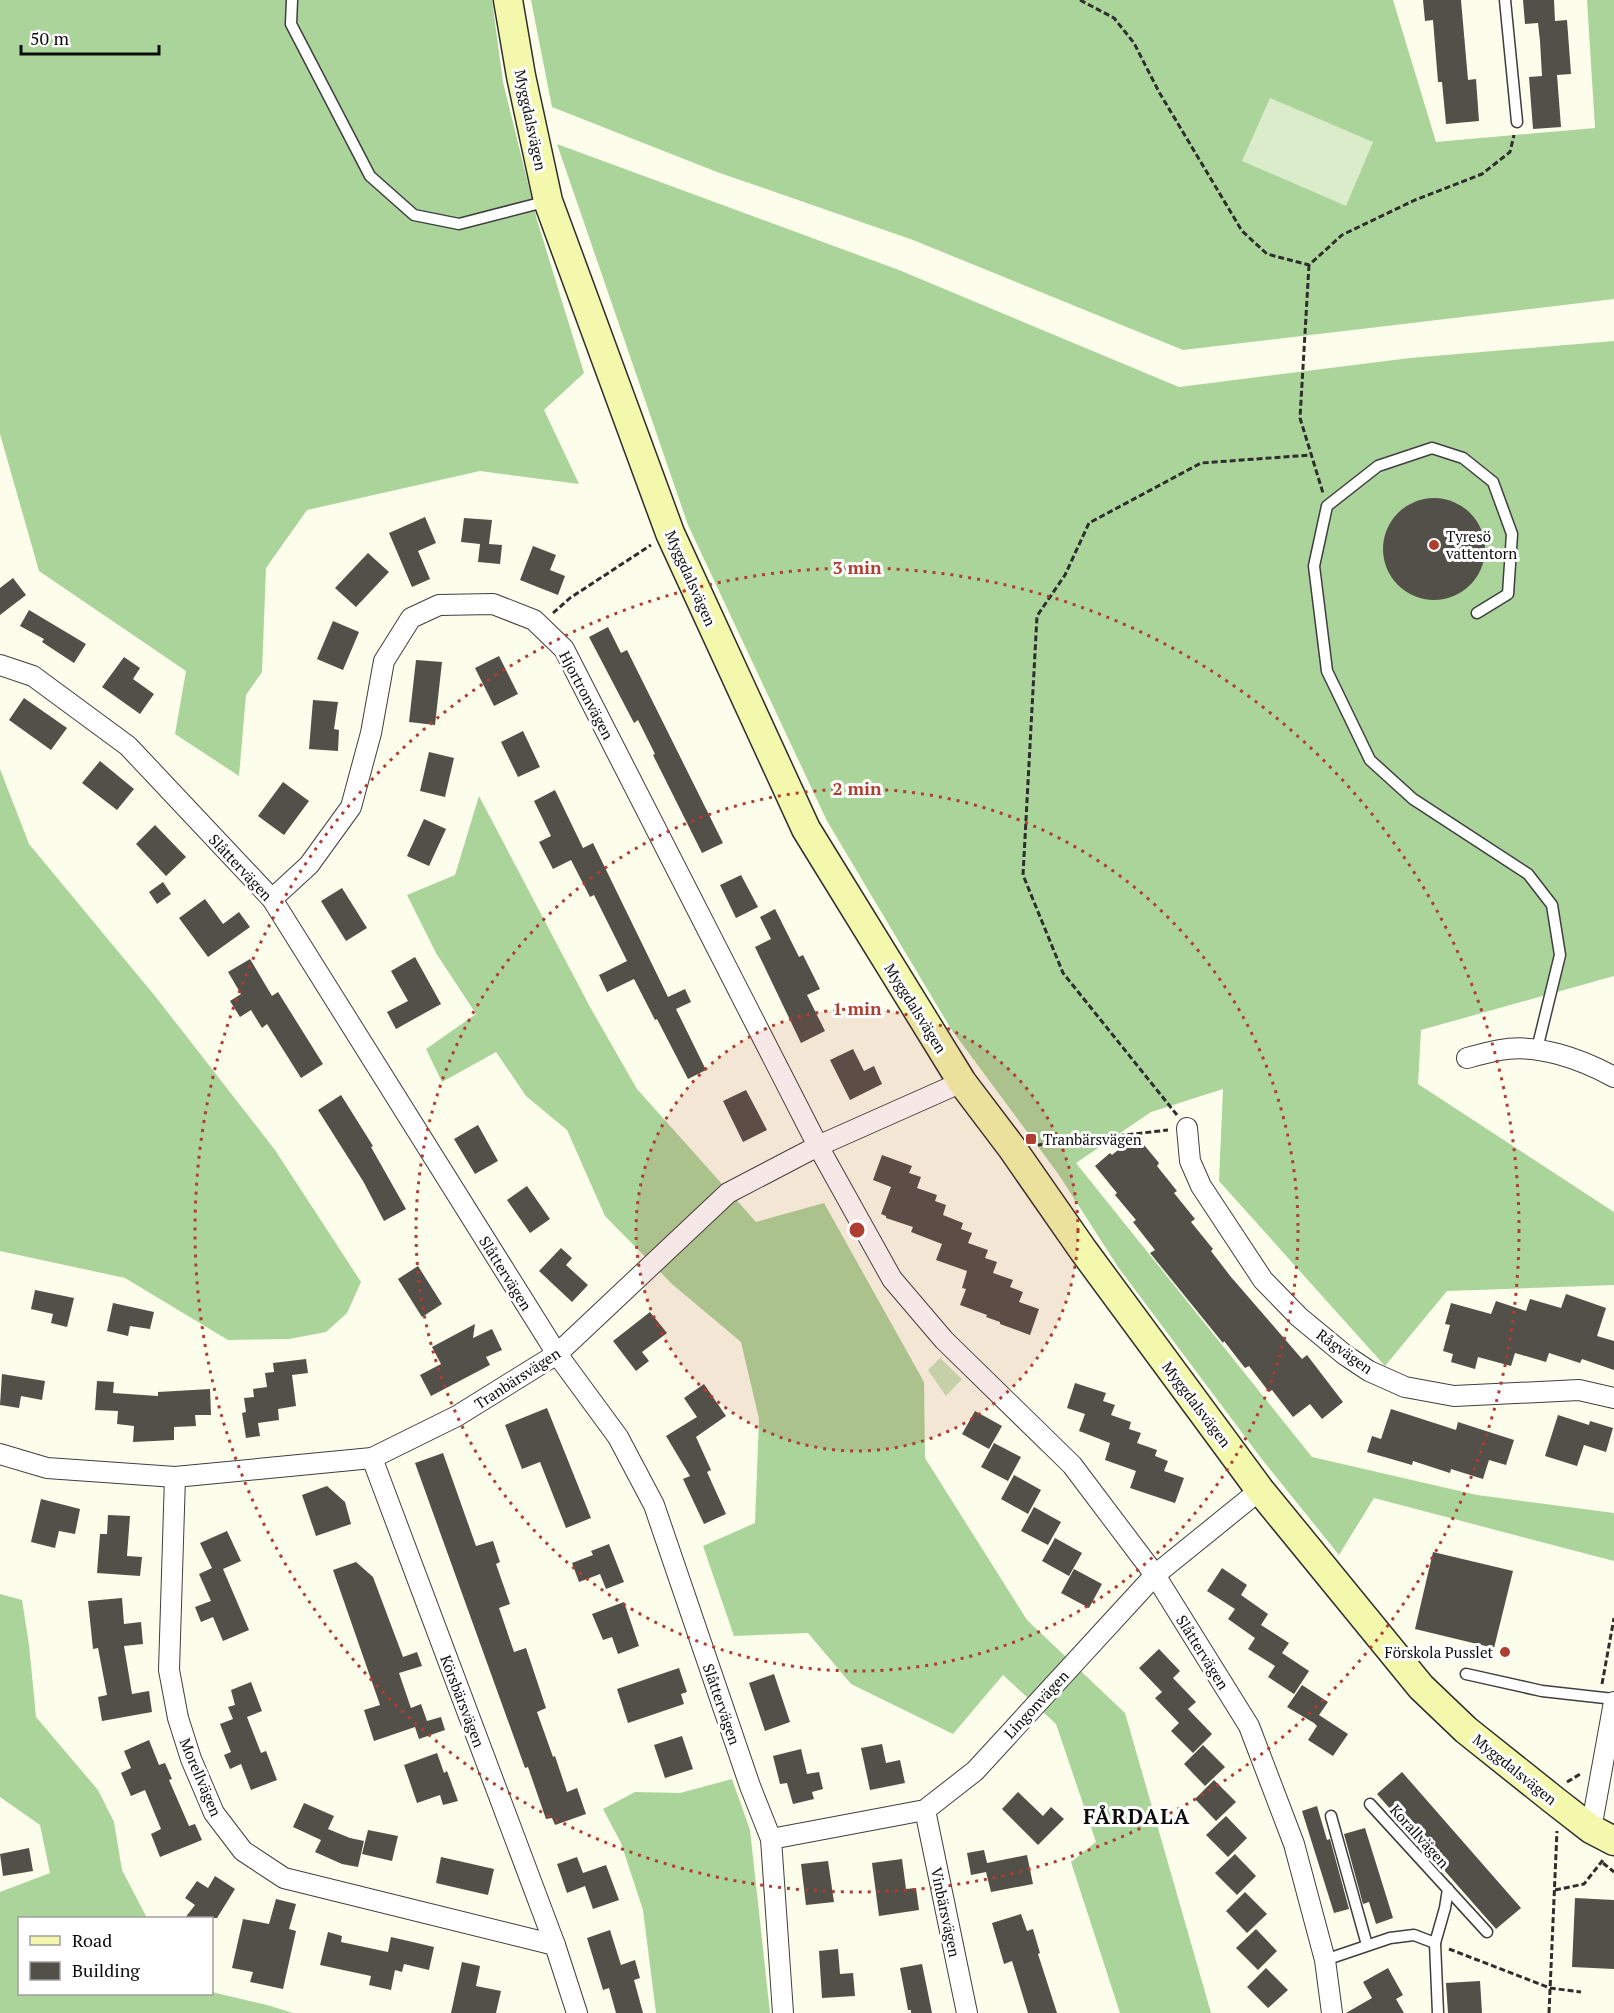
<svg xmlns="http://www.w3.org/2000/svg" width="1614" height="2013" viewBox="0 0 1614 2013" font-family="'PT Serif',serif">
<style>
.green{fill:#c9e4b9}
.forest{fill:#abd49a}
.pitch{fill:#dbecca}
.building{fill:#534f49}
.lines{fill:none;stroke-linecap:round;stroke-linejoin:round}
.lane-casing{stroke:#3f3f3f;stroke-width:13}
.street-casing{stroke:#3f3f3f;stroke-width:22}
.secondary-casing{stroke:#2e2e2e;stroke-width:31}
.path{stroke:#2e2e2e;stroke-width:3;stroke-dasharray:6 3;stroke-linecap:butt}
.lane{stroke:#fff;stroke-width:10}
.street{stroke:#fff;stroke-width:20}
.secondary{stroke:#f4f8ac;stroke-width:28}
.ring{fill:none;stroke:#af3e30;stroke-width:3;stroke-dasharray:3 6}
.poi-dot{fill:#af3e30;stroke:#fff;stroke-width:2}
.labels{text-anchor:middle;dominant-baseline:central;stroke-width:6;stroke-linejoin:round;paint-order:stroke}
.street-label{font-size:15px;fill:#0c0c0c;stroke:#fff}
.poi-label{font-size:15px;fill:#0c0c0c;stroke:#fff;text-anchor:start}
.district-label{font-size:21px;font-weight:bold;letter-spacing:1.5px;fill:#0c0c0c;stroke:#fff}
.centre{fill:#af3e30;stroke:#fff;stroke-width:3}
.ring-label{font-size:18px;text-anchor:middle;font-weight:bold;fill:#af3e30;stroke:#fff;stroke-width:6;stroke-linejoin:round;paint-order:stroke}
</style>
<rect width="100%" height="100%" fill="#fdfdec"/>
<!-- green -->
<polygon class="green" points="940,1358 962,1379 946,1396 928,1370"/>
<!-- forest -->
<g class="forest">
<polygon points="0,0 492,0 503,82 537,220 584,373 544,410 579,484 480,471 307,510 266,568 262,672 246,695 239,776 175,734 186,671 39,571 0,434"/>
<polygon points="531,0 1393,0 1436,142 1595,128 1587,0 1614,0 1614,299 1183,350 913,240 717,172 552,107"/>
<polygon points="557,144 899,270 1179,387 1410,358 1614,341 1614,976 1421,1030 1418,1084 1614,1212 1614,1285 1447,1291 1385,1366 1219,1181 1223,1089 1151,1112 1076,1163 1312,1457 1477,1495 1614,1513 1614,1561 1374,1498 1339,1555 1261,1458 1118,1267 1059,1175 951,1029 827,821 688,525"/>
<polygon points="0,769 29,844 155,996 275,1150 361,1282 347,1313 326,1332 289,1339 228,1340 125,1278 0,1251"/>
<polygon points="479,796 590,1007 637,1089 756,1222 824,1203 924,1382 925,1458 1027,1620 1125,1713 1211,2013 1120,2013 1071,1862 1096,1842 1056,1724 1003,1675 953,1734 851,1684 808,1633 734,1636 703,1546 755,1523 759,1419 741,1342 672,1284 605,1216 567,1130 526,1096 496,1052 442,1082 426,1049 476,1014 436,953 407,895 455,875"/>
<polygon points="0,1594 22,1600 29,1645 36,1717 98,1790 114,1822 122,1870 147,1918 20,1918 20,1994 212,1994 212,1992 267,2005 293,2013 0,2013 0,1892 50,1873 40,1825 0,1797"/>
<polygon points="732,1779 750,1830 770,2013 656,2013 643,1910 621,1843 603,1809 635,1792 680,1793"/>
</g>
<!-- pitch -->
<polygon class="pitch" points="1270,98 1373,142 1346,206 1242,161"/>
<!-- building -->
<g class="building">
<polygon points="1423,0 1461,0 1468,80 1476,79 1479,121 1446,124 1442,82 1438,82 1433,20 1425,21"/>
<polygon points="1523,0 1554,0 1555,21 1567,20 1571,74 1557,75 1561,127 1533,129 1529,77 1542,76 1540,41 1538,23 1525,24"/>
<circle cx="1434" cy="549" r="51"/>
<polygon points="425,517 436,543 418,551 430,579 412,587 389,533"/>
<polygon points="464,518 492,520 489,544 502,545 500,564 478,562 480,544 461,542"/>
<polygon points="533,546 556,555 550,570 565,576 558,595 520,580"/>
<polygon points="368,553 389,572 356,607 335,588"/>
<polygon points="13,578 26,595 0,615 0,588"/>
<polygon points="29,610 86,644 74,663 42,642 44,639 20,626"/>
<polygon points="333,621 359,632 343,670 317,659"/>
<polygon points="608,627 621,653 627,650 723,843 702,853 653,755 655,754 638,720 634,723 589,637"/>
<polygon points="499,656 518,694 494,706 475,668"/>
<polygon points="124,657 140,668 133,679 154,694 140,714 102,687"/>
<polygon points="416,660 442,662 435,725 409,722"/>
<polygon points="24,698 67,728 51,750 9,720"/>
<polygon points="313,700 338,702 334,729 339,730 338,751 309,749"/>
<polygon points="523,731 540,767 518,777 501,742"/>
<polygon points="429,752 454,758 445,797 420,791"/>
<polygon points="100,761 134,789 117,810 82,783"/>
<polygon points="283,782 309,801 284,835 258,816"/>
<polygon points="555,790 583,848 593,843 668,997 685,989 691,1002 676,1009 706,1070 688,1079 657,1019 655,1020 634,979 607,992 599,975 627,961 594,895 590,897 571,860 553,869 539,842 551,836 534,801"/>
<polygon points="424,819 446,829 429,866 407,856"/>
<polygon points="155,825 186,857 166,876 136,844"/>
<polygon points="741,875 758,907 736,918 720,885"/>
<polygon points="163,882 171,894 157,904 149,892"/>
<polygon points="342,888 367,928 346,941 321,901"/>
<polygon points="205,899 223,924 239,912 250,927 208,957 179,918"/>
<polygon points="775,909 799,957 803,955 820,989 807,995 825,1031 801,1043 755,947 771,939 760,917"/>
<polygon points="415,957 441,1004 396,1029 387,1012 408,1001 391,971"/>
<polygon points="250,959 272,996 278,992 323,1064 301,1078 267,1024 262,1028 251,1010 240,1017 230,1001 241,994 228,972"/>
<polygon points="853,1049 864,1071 874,1066 882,1084 850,1100 830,1060"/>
<polygon points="746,1090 767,1130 743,1142 723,1101"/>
<polygon points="341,1095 373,1146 371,1147 406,1209 384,1221 363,1181 318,1110"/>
<polygon points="478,1125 498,1161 475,1174 454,1139"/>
<polygon points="1136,1135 1159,1163 1157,1166 1177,1191 1174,1193 1195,1219 1191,1222 1213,1249 1211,1251 1231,1277 1302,1359 1307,1355 1343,1402 1322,1419 1310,1404 1293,1417 1272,1390 1269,1392 1249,1366 1245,1368 1224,1341 1223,1343 1150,1253 1155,1250 1133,1222 1136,1220 1115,1195 1117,1193 1095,1166 1110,1153 1112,1155"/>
<polygon points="882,1155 912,1166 909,1173 921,1177 917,1188 937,1195 935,1201 946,1205 943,1215 963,1223 961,1229 972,1233 968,1243 988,1250 985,1258 997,1262 993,1273 1013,1280 1010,1287 1023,1292 1019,1302 1039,1309 1030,1335 1000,1324 1000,1322 986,1317 987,1315 960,1305 966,1289 962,1288 967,1271 936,1260 942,1244 911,1232 913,1227 886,1218 886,1216 881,1214 891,1187 873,1180"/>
<polygon points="527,1186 550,1219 530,1233 507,1200"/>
<polygon points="561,1248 572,1258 566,1265 588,1285 572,1302 539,1271"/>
<polygon points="418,1266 442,1304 422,1317 398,1279"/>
<polygon points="35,1290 74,1298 67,1327 51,1323 53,1314 31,1309"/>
<polygon points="1566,1294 1606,1308 1597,1336 1614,1341 1614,1370 1582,1359 1580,1363 1549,1353 1546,1362 1515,1353 1511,1366 1478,1357 1475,1369 1451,1362 1453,1354 1443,1351 1450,1325 1445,1324 1451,1303 1491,1314 1496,1301 1526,1311 1530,1299 1561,1308"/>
<polygon points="113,1303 154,1312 150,1329 130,1326 128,1336 107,1331"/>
<polygon points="650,1312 667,1333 642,1352 649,1361 636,1371 613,1341"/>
<polygon points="475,1324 473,1338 492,1329 502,1350 486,1357 490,1365 431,1396 420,1375 441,1364 432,1347"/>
<polygon points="306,1359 308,1373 292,1375 296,1406 278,1409 279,1420 258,1423 260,1436 246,1438 242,1413 246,1412 244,1398 254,1397 253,1389 267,1387 265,1373 274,1372 273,1363"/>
<polygon points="2,1374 45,1381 42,1400 21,1396 19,1408 0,1405"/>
<polygon points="97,1381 114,1382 113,1393 158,1396 158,1392 210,1389 211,1415 195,1415 196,1426 174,1427 174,1440 133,1442 134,1426 117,1424 118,1411 95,1410"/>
<polygon points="1075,1383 1106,1393 1103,1401 1115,1405 1111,1415 1131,1422 1129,1429 1141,1433 1137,1443 1157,1450 1155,1456 1168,1461 1164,1471 1184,1478 1175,1503 1130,1488 1136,1471 1105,1460 1110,1443 1079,1431 1085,1414 1067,1408"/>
<polygon points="704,1384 726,1416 696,1437 711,1470 707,1472 726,1514 704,1524 683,1479 690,1476 666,1436 697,1417 684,1398"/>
<polygon points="547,1408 591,1518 566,1528 540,1462 522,1469 505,1425"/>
<polygon points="1391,1409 1456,1430 1458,1422 1514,1440 1506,1465 1489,1460 1483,1479 1451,1469 1450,1473 1413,1461 1412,1465 1367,1452 1372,1436 1381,1439"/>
<polygon points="975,1411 1002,1426 989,1449 962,1434"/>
<polygon points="1558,1415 1589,1425 1590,1421 1613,1428 1606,1452 1584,1445 1577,1466 1545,1456"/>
<polygon points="994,1443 1021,1457 1008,1481 981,1467"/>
<polygon points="443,1453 476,1546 493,1541 500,1562 496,1564 510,1604 499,1608 514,1652 526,1648 546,1708 537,1712 553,1757 555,1756 567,1792 577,1788 586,1814 555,1825 552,1818 546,1819 528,1767 525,1768 415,1463"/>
<polygon points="1014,1475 1041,1490 1028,1514 1001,1499"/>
<polygon points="327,1486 345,1502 351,1524 316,1536 302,1495"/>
<polygon points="41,1499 80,1509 75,1534 59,1531 55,1548 31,1542"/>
<polygon points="1034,1507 1061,1522 1048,1545 1021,1531"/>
<polygon points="108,1515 130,1516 127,1556 142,1557 140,1576 97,1573 100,1534 107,1534"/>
<polygon points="227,1531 241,1561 223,1569 249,1630 223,1641 213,1617 201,1622 195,1607 211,1601 199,1574 212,1568 200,1543"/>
<polygon points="1055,1538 1082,1553 1069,1576 1042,1561"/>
<polygon points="609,1544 624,1582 606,1589 600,1574 579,1582 572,1563 593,1555 591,1551"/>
<polygon points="1433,1552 1513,1571 1494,1648 1415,1629"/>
<polygon points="356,1562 373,1577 403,1657 417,1652 422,1666 399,1673 411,1708 421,1704 427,1721 441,1717 445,1730 419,1739 415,1727 374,1741 364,1710 380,1705 333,1570"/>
<polygon points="1222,1568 1247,1585 1241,1595 1268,1614 1261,1625 1289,1643 1282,1653 1309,1671 1294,1694 1268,1677 1275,1666 1248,1649 1255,1638 1228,1619 1235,1609 1207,1591"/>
<polygon points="1074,1569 1102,1584 1089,1608 1061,1593"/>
<polygon points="122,1598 124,1624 141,1622 143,1644 124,1646 132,1694 149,1691 152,1712 102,1721 98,1697 107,1695 98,1648 93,1649 88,1601"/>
<polygon points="624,1602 639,1646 618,1654 612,1637 603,1640 592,1614"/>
<polygon points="1159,1649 1180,1671 1173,1678 1196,1702 1188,1709 1212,1734 1193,1753 1171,1731 1179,1723 1155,1698 1162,1692 1139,1668"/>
<polygon points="679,1668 687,1692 681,1694 684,1704 628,1723 617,1689"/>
<polygon points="774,1674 790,1722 765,1731 749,1683"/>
<polygon points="251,1682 262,1711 247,1717 261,1753 266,1751 277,1780 251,1790 241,1764 230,1769 224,1755 231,1752 220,1724 233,1719 228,1707 235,1705 231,1690"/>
<polygon points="1302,1685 1328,1702 1319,1715 1348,1734 1333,1756 1308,1740 1317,1726 1314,1723 1287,1707"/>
<polygon points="682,1736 693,1769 665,1778 654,1745"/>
<polygon points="149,1740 159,1765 165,1763 172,1779 169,1780 189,1826 195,1824 202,1840 160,1857 151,1834 161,1829 145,1790 131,1796 121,1773 131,1768 124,1751"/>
<polygon points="882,1744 886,1763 900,1760 905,1783 870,1790 861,1748"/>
<polygon points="1203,1745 1225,1767 1205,1786 1184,1764"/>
<polygon points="801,1749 807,1774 819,1772 823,1789 812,1792 814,1799 793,1804 787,1783 780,1784 773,1756"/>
<polygon points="437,1753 444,1773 447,1771 458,1801 443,1805 440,1795 417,1803 404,1765"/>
<polygon points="1402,1772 1521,1908 1496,1929 1377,1794"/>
<polygon points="1214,1780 1236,1802 1216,1821 1195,1799"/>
<polygon points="1018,1792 1043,1816 1051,1807 1064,1819 1038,1845 1002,1809"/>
<polygon points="304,1803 334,1816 328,1829 350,1838 364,1841 358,1867 342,1864 315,1852 321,1840 293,1827"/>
<polygon points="1317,1806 1327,1840 1330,1839 1349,1909 1334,1913 1302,1811"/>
<polygon points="1226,1816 1247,1838 1228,1857 1206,1835"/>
<polygon points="1365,1828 1393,1918 1376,1924 1369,1902 1363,1904 1344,1834"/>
<polygon points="368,1830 398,1836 392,1861 362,1854"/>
<polygon points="29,1848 33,1871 3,1876 0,1854"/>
<polygon points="984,1850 987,1863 1027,1855 1033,1884 991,1892 986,1872 971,1875 967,1853"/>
<polygon points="1235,1854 1256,1876 1237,1895 1215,1873"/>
<polygon points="441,1857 494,1869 488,1895 436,1883"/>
<polygon points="577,1857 583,1873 606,1865 619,1900 593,1909 585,1886 567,1893 557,1864"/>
<polygon points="902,1859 906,1889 916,1888 919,1910 879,1916 872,1863"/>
<polygon points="828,1861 834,1902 806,1905 801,1864"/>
<polygon points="215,1876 235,1889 217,1918 185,1918 195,1905 185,1898 197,1881 208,1888"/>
<polygon points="1245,1892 1267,1914 1247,1933 1226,1911"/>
<polygon points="1575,1898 1614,1900 1614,1969 1572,1967"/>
<polygon points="276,1899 296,1904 289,1929 296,1931 283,1989 250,1982 253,1972 232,1968 243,1919 269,1924"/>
<polygon points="1021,1914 1027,1931 1033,1929 1040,1953 1038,1954 1057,2013 1028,2013 1012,1961 1004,1964 992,1923"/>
<polygon points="1256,1929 1277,1951 1258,1970 1236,1948"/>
<polygon points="610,1930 621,1965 635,1960 640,1978 634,1980 643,2013 616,2013 609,1988 603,1990 587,1938"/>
<polygon points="328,1932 342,1936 341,1942 388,1952 391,1937 434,1947 429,1970 404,1964 402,1972 395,1970 391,1990 369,1985 371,1976 320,1965"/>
<polygon points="838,1949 840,1974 853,1973 855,1996 822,1998 819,1951"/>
<polygon points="462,1962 480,1966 476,1986 501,1991 496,2013 451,2013"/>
<polygon points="922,1964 932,2013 911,2013 911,2010 908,2010 900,1968"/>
<polygon points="1266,1968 1288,1990 1268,2008 1247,1987"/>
<polygon points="1388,1968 1403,1995 1396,1999 1404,2013 1346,2013 1372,1998 1363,1982"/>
<polygon points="1480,1981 1482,2013 1448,2013 1446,1983"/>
</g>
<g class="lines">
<defs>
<g id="lane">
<polyline points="292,0 291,24 370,176 414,215 459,224 548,201"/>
<polyline points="1505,0 1517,122"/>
<polyline points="1477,613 1508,594 1512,534 1493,482 1463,458 1432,448 1378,466 1327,506 1314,566 1327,671 1370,760 1413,799 1528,874 1552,905 1560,955 1537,1049"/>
<polyline points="1466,1674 1542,1691 1614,1699"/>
<polyline points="1370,1804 1487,1932"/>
<polyline points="1331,1816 1367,1945"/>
<polyline points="1325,1960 1390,1938 1414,1935 1435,1943"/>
<polyline points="1438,2013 1435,1943 1445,1908 1448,1889"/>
</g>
<g id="street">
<polyline points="0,665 33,676 128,746 272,899 557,1354 618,1437 654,1505 750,1786 771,1839 783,2013"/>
<polyline points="272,899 309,865 351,807 371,733 384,661 411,618 439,605 493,604 534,620 564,649 818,1146 892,1279 944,1340 1072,1465 1155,1575 1249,1726 1294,1844 1325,1960 1332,2013"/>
<path d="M1467,1058C1478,1055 1489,1052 1500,1050C1537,1043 1581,1059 1614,1077"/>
<polyline points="1187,1128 1190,1161 1201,1186 1263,1280 1299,1317 1345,1355 1369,1371 1405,1387 1454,1396 1579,1390 1614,1398"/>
<polyline points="0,1454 47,1468 175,1477 372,1458 457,1416 557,1354 728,1193 818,1146 962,1082"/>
<polyline points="372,1458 555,1945"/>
<polyline points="175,1477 169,1670 178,1718 191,1759 214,1813 243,1851 284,1878 555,1945 577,2013"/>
<polyline points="925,1810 967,2013"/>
<polyline points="1591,1829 1614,1702"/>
<polyline points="771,1839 925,1810 975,1771 1155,1575 1260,1490"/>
</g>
<polyline id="secondary" points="508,0 521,76 548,201 670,533 806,829 962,1082 1012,1148 1083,1250 1260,1490 1421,1687 1466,1730 1555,1801 1591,1829 1614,1841"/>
</defs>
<!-- lane casing -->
<use href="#lane" class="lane-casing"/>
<!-- street casing -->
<use href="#street" class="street-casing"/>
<!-- secondary casing -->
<use href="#secondary" class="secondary-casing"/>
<!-- path -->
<g class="path">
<polyline points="1080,0 1114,18 1134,43 1159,92 1242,231 1267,254 1309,265 1342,235 1415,200 1482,174 1510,152 1514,135"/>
<polyline points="1309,265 1300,418 1323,493"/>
<polyline points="553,613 570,598 651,545"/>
<polyline points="1177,1115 1063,973 1023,875 1037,616 1065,575 1089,523 1201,463 1311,455"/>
<polyline points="1038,1145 1168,1130"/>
<polyline points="1602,1684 1614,1618"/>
<polyline points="1567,1782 1582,1773"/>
<polyline points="1603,1863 1614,1872"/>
<polyline points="1555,1890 1584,1884 1603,1860"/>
<polyline points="1449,1949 1550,1988 1581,1992"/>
<polyline points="1549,2013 1557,1831"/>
</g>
<!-- lane -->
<use href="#lane" class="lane"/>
<!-- street -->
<use href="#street" class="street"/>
<!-- secondary -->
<use href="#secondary" class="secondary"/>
</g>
<!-- distance rings -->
<circle cx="857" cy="1230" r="221" fill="#af3e30" fill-opacity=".12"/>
<g class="ring">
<circle cx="857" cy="1230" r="221"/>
<circle cx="857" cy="1230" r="441"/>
<circle cx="857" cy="1230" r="662"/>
</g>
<!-- markers -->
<g class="poi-dot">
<circle cx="1434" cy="545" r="6"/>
<rect x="1025" y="1133" width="12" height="12" rx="3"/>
<circle cx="1505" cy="1652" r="6"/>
</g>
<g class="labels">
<!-- street labels -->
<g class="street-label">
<text transform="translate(531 120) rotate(78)">Myggdalsvägen</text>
<text transform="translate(691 578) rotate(66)">Myggdalsvägen</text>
<text transform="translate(587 695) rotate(62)">Hjortronvägen</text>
<text transform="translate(241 867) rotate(47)">Slåttervägen</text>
<text transform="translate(916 1008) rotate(58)">Myggdalsvägen</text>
<text transform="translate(506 1273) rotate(58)">Slåttervägen</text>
<text transform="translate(1345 1351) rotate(36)">Rågvägen</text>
<text transform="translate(517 1378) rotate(-33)">Tranbärsvägen</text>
<text transform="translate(1197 1404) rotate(53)">Myggdalsvägen</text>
<text transform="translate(1203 1652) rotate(58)">Slåttervägen</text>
<text transform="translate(463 1701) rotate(69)">Körsbärsvägen</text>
<text transform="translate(722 1704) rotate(71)">Slåttervägen</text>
<text transform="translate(1036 1704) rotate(-47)">Lingonvägen</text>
<text transform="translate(1515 1769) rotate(39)">Myggdalsvägen</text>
<text transform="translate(201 1777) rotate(67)">Morellvägen</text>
<text transform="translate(1420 1836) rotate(48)">Korallvägen</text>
<text transform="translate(946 1912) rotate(78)">Vinbärsvägen</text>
</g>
<!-- poi labels -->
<g class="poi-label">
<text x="1446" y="536">Tyresö<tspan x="1446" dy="17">vattentorn</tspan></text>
<text x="1043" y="1139">Tranbärsvägen</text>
<text x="1493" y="1652" text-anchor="end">Förskola Pusslet</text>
</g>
<!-- district labels -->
<g class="district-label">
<text x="1137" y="1816">FÅRDALA</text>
</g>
</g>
<circle cx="857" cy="1230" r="9" class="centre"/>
<g class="ring-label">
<text x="857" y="574">3 min</text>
<text x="857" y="795">2 min</text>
<text x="857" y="1015">1 min</text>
</g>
<!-- legend -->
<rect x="18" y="1917" width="195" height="78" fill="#ffffff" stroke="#9e9e9e" stroke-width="1.5"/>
<rect x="30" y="1936" width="30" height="9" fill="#f4f8ac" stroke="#9e9e9e" stroke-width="1.5"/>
<text x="72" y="1947" font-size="18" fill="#0c0c0c">Road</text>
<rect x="30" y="1962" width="30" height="18" fill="#534f49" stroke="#9e9e9e" stroke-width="1.5"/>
<text x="72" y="1977" font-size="18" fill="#0c0c0c">Building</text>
<!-- scale -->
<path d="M21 45v9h138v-9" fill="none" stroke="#0c0c0c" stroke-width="3"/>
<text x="30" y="45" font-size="18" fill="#0c0c0c" stroke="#ffffff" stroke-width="4.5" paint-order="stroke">50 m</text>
</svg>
